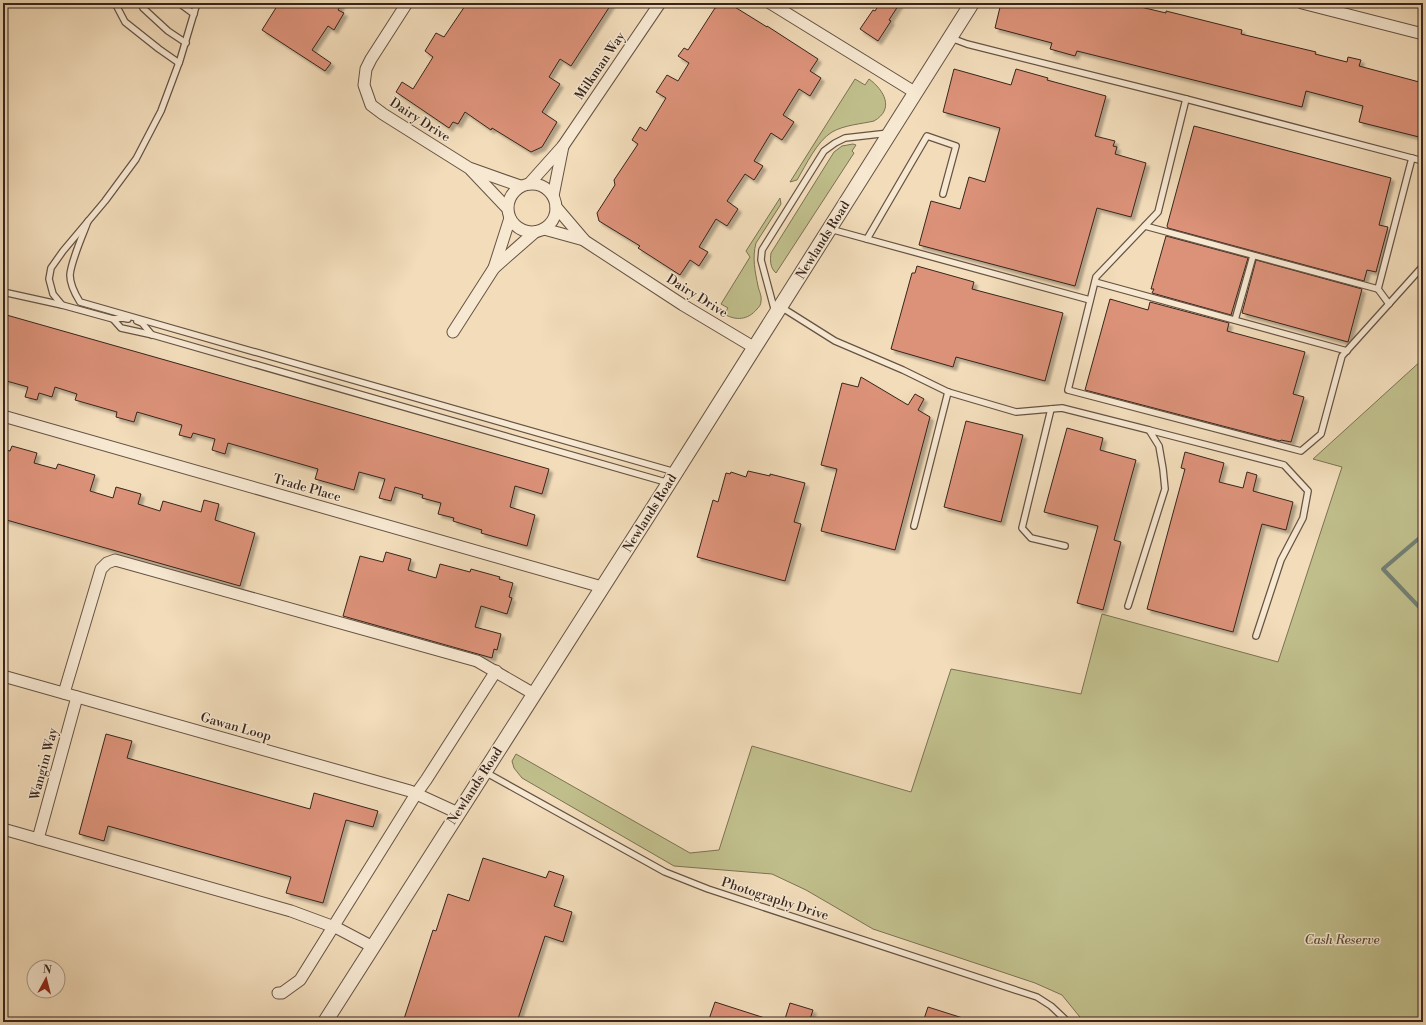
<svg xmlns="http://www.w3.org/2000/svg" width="1426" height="1025" viewBox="0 0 1426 1025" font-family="'Libre Bodoni',serif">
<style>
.green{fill:#c0bf8c;stroke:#7c7254}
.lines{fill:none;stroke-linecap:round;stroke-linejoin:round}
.stream{stroke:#738075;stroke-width:4}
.building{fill:#dc9279;stroke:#37251d;filter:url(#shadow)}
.service-casing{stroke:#665344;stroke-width:8}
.minor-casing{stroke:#665344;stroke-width:13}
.tertiary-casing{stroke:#665344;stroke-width:16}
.service{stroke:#f7e8d2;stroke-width:5.5}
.minor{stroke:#f7e8d2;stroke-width:11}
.tertiary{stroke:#f7e8d2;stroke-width:14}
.labels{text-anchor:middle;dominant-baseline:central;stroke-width:3;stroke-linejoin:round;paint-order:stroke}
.street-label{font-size:13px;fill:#37251d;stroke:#f7e8d2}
.park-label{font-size:13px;font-style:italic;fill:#594c39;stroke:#f7e8d2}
</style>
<defs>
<filter id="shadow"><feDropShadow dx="3.5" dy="3.5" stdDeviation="1" flood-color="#0004"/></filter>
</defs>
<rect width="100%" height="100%" fill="#f2dcba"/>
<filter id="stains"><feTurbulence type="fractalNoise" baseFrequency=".005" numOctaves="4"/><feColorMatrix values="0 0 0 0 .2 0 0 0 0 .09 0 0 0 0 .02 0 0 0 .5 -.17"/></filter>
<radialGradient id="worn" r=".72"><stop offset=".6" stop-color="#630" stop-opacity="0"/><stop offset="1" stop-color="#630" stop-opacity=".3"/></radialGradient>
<!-- green -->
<g class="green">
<path d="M855,79L865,85L869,79C884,90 895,109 874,121C861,124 844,125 832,132C817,141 806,165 797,180L790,182Z"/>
<path d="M853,144L856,145L852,151L854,153L776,273C770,268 770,260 771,253L834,152L842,146Z"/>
<path d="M780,198L781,204L756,243C752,258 755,271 758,286C759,291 762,296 761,301C761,305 759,307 757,309C748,320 736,321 724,314L728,308L721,304L750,257L746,251Z"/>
<polygon points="1423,359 1423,1022 1084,1022 1062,995 1035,983 873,929 806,890 772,874 674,866 522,778 514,768 512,761 516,754 690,853 719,850 752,746 911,792 951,669 1081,694 1102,614 1278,662 1342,467 1313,459"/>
</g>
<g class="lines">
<!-- stream -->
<polyline class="stream" points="1423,535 1383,569 1423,611"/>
</g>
<!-- building -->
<g class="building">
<polygon points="279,3 342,3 338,10 344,13 334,30 328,26 312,50 331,63 325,71 262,30"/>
<polygon points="467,3 612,3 571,66 560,59 549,77 560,84 542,112 557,122 542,147 531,152 492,128 491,130 465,112 458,124 453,122 449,128 396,92 402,82 413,89 433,57 425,51 436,33 444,37"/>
<polygon points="880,3 900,3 889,20 891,21 878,41 860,29 873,10 875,11"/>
<polygon points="1001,3 1124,3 1166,13 1166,11 1242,30 1241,34 1316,52 1315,54 1347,62 1348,57 1361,60 1359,66 1423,83 1423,138 1359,122 1363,106 1306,91 1302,107 1077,51 1075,56 1050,49 1052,43 995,28"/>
<polygon points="730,4 767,27 767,26 818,59 810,71 821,78 810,96 799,89 783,115 794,122 782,140 771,133 754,161 763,166 754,180 745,174 727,201 738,209 727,226 716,219 699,247 708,252 699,266 690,260 680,275 638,248 640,246 599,221 597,213 615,185 614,180 638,144 632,140 640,127 646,131 666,98 656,92 667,75 678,81 689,63 678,56 684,48 688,50 715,8"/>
<polygon points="954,69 1011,85 1016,69 1048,78 1047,80 1106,96 1095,136 1115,141 1113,146 1117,147 1115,154 1146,163 1131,217 1097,208 1075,286 919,245 931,201 960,209 969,177 985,182 1000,128 943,112"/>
<polygon points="1194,126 1391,178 1379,225 1388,227 1376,272 1367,270 1364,281 1168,228 1167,226"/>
<polygon points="1166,236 1248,258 1231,315 1152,293 1154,289 1151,289"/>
<polygon points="1256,260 1362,289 1348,342 1242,313"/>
<polygon points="917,266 974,282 972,289 1063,313 1045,381 956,357 953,367 891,349 912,273 915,273"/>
<polygon points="1110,299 1148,310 1150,302 1229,323 1227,331 1305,352 1293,394 1304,397 1291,442 1281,440 1280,441 1085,390"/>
<polygon points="3,314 549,469 542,494 515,486 510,507 535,515 527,546 481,533 482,530 453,521 454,518 438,514 441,503 422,498 423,495 395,487 391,501 379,498 385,479 359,472 354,490 315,479 318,469 228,443 225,454 212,450 215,439 193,433 191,438 179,435 182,425 137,412 134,422 116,417 117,412 75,400 77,394 55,387 52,397 39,393 37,400 25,397 28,387 3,380"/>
<polygon points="861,377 908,405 915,394 924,399 918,410 930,417 895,550 821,531 837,469 821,465 842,383 858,387"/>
<polygon points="966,421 1023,435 1001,522 944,507"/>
<polygon points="1067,428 1103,438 1100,450 1136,460 1114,540 1121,542 1103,610 1077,603 1098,526 1044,512"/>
<polygon points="12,446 37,453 34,463 56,469 58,464 95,475 90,491 113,498 116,487 141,494 138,504 160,511 163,501 201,512 204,500 219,504 215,520 255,533 240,586 3,519 3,449 10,451"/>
<polygon points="1185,452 1224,463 1219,482 1243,488 1247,472 1257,475 1253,491 1293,502 1286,530 1262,524 1233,632 1147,609 1185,469 1181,468"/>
<polygon points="748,471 770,476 770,474 805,483 794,522 801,524 785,581 697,557 713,500 718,502 726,473 730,474 731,472 746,477"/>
<polygon points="386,552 411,559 408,570 436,578 440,564 470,572 471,569 500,577 499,579 513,583 509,597 512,598 507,614 481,606 475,627 501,634 497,650 494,649 492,658 343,616 360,556 383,562"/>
<polygon points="106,734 132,741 127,758 310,809 314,793 378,811 373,827 346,820 323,903 286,893 291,877 108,826 104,841 79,834"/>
<polygon points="483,858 546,878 549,871 564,876 554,906 572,912 563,942 545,936 517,1022 466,1022 457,1019 456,1022 403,1022 433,930 436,931 448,894 469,901"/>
<polygon points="715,1002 771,1020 771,1022 708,1022"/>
<polygon points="790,1003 813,1010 809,1022 784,1022"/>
<polygon points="928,1007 969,1020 969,1022 923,1022"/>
</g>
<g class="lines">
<defs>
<g id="service">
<polyline points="115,3 125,22 159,49 179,63"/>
<polyline points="141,3 143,8 168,31 186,43"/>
<polyline points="179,3 194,14"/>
<polyline points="951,38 967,44 1186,99 1423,161"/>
<polyline points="1186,99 1158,212 1096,277 1068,390 1301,451 1321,434 1342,356 1423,266"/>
<path d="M88,221C83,235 71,261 70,275C70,285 75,294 80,302L675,472"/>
<polyline points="1145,226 1378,289"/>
<polyline points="830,229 1090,300"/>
<polyline points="867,239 927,136 956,146 943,194"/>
<polyline points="1095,282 1347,351"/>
<polyline points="3,292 62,305 113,319 123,318 128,319"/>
<polyline points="1389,304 1378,289 1412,158"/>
<polyline points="62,305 53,294 49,279 51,268 63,251 105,201 136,159 161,111 180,60 197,3"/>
<polyline points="781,307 835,341 903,370 948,392 1016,412 1062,408 1149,430 1159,446 1163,469 1165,489 1128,606"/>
<polyline points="775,312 761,260 762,250 824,151 835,143 845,138 889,133"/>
<polyline points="113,319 121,328 153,335 669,483"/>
<polyline points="1235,320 1253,256"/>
<polyline points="137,321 142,323 152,335"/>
<polyline points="1051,409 1022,528 1031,538 1065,546"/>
<polyline points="1149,430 1284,465 1308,491 1303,518 1281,560 1256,636"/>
<polyline points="914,526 948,392"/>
<polyline points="485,772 665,872 708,889 1037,997 1051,1006 1068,1022"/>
</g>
<g id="minor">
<polyline points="407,3 371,59 366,69 364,85 371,105 383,114 469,168 520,186"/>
<polyline points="770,3 916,93"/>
<polyline points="1302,3 1423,34"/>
<polyline points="471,170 507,208"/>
<polyline points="529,184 563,146 660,3"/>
<circle cx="532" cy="208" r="24"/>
<polyline points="553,196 563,146"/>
<polyline points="556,207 585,241 683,305 755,348"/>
<polyline points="544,229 584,240"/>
<polyline points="494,268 510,218"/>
<polyline points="453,332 494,268 535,232"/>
<polyline points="3,416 602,587"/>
<polyline points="3,676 410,791 458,813"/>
<polyline points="64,693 101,569 107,563 115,560 477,661 534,694"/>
<polyline points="3,829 291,911 337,928 373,947"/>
<polyline points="38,839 77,697"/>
<polyline points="278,993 282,993 300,980 416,794 426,780 496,671"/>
</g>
<polyline id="tertiary" points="325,1022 669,483 972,3"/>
</defs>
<!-- service casing -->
<use href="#service" class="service-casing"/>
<!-- minor casing -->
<use href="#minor" class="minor-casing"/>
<!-- tertiary casing -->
<use href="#tertiary" class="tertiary-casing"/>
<!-- service -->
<use href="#service" class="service"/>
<!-- minor -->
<use href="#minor" class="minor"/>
<!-- tertiary -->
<use href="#tertiary" class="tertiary"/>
</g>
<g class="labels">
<!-- street labels -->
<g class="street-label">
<text transform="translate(600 66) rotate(-56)">Milkman Way</text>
<text transform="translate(420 120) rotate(33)">Dairy Drive</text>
<text transform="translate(823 240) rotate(-58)">Newlands Road</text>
<text transform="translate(697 296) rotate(32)">Dairy Drive</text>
<text transform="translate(307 488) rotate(16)">Trade Place</text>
<text transform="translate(650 513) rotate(-58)">Newlands Road</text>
<text transform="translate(236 727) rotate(16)">Gawan Loop</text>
<text transform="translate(44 764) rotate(-75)">Wangim Way</text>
<text transform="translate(475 786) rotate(-57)">Newlands Road</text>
<text transform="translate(775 899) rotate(18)">Photography Drive</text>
</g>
<!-- park labels -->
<g class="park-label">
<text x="1342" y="940">Cash Reserve</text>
</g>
</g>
<!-- margin -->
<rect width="1426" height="1025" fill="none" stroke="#f2dcba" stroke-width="16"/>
<rect x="4" y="4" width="1418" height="1017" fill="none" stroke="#37251d" stroke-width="2"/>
<rect x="8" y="8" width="1410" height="1009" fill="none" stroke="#37251d"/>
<!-- north arrow -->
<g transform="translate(46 979) rotate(7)"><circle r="19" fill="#f7e8d2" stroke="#aa9a8a"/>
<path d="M0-3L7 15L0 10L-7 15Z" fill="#8f2418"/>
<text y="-6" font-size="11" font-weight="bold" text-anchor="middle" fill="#37251d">N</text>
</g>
<rect width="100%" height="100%" filter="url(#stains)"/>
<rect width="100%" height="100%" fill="url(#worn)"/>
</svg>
